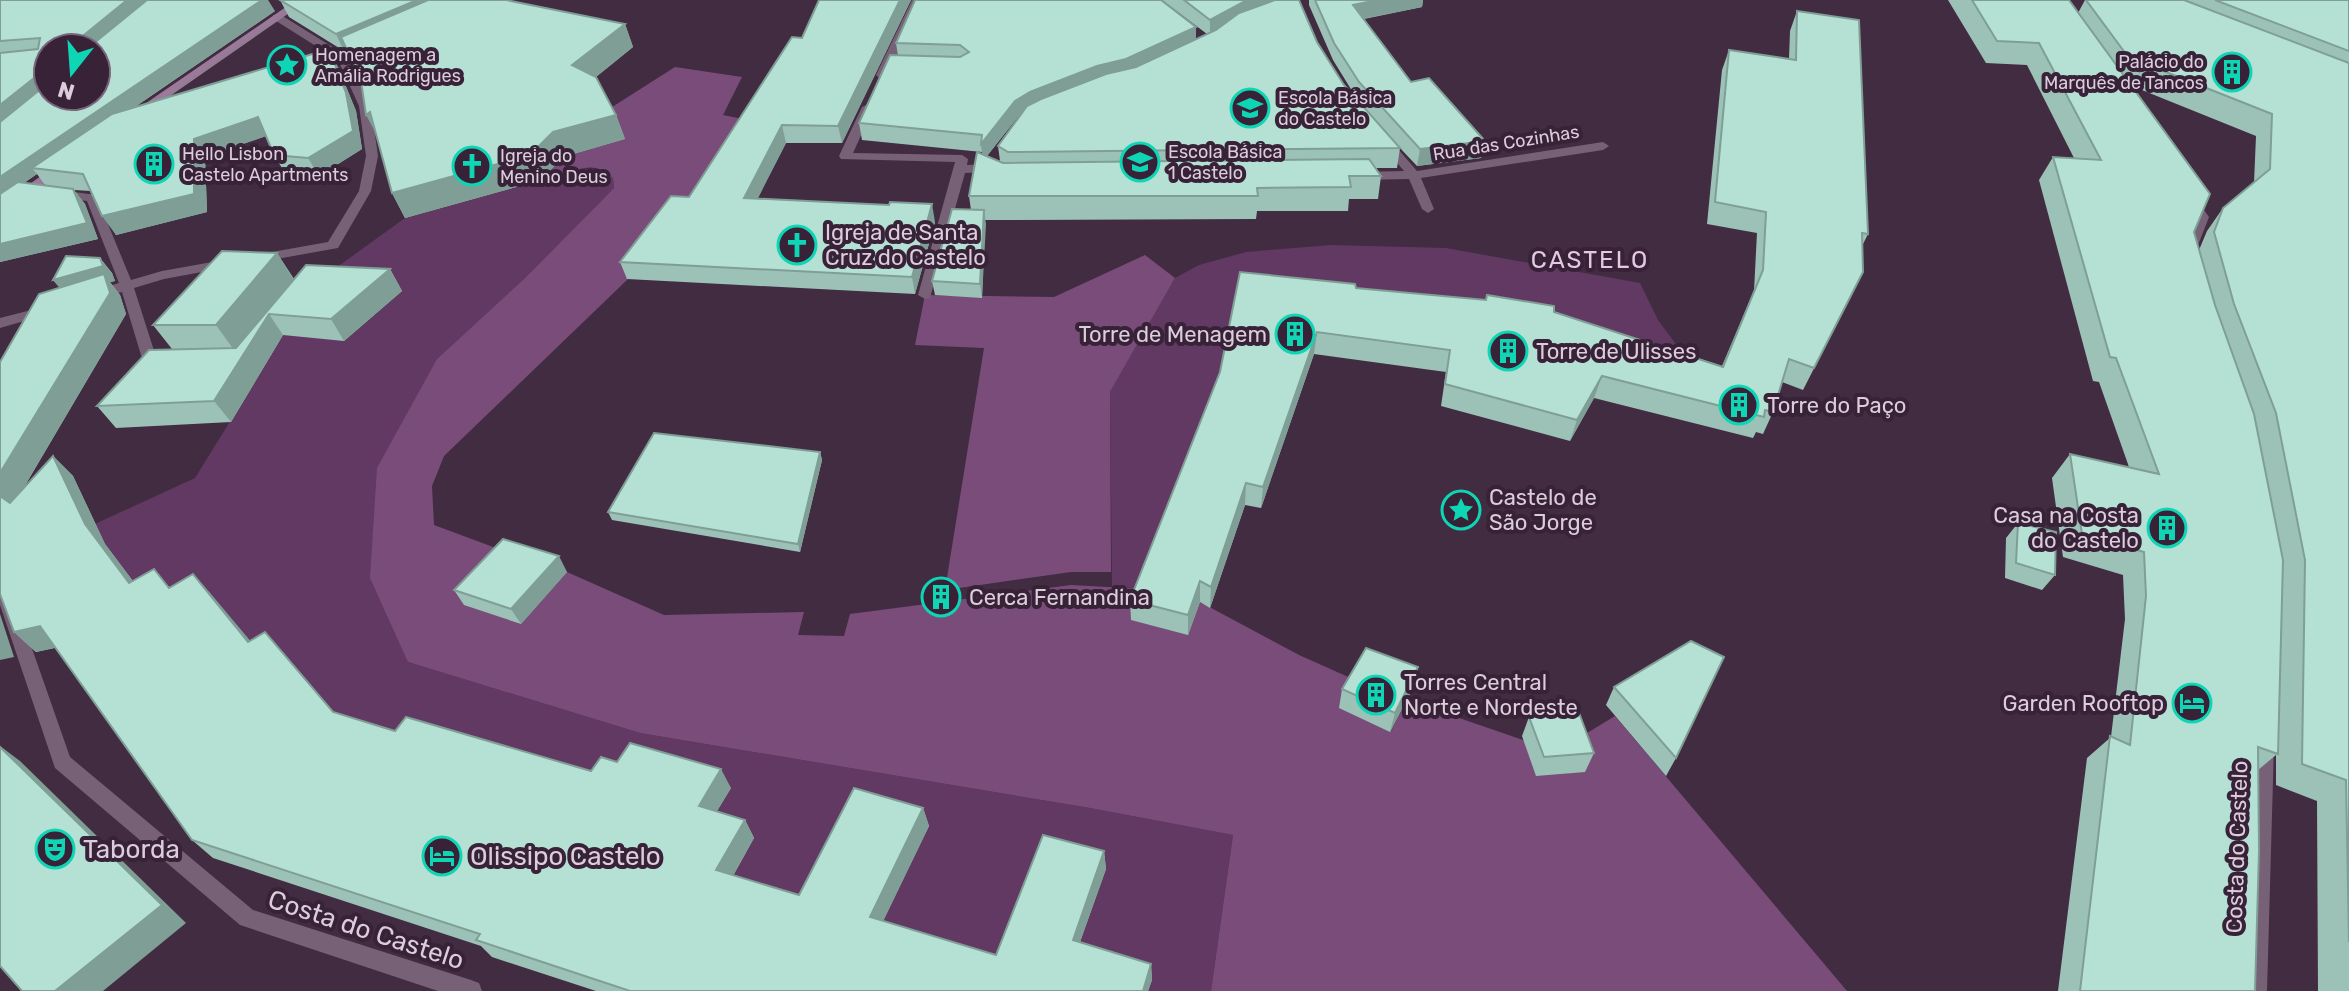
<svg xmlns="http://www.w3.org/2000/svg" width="2349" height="991" viewBox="0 0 2349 991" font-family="Rubik,sans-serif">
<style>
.green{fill:#623962}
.forest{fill:#7a4c7a}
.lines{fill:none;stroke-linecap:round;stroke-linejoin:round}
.street{fill:#766176;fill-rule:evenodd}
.secondary{fill:#9b799a;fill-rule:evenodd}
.tram{stroke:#907e90;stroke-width:2}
.wall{fill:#9cc2b7;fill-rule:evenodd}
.shaded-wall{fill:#7f9e95}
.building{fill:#b5e1d5;stroke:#7f9e95;stroke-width:2}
.labels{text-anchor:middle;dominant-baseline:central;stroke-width:8;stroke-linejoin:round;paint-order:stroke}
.far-poi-label{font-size:18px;fill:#dbcddb;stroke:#382238;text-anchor:start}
.far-street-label{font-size:18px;fill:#dbcddb;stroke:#382238}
.poi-label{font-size:22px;fill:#dbcddb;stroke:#382238;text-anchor:start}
.street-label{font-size:22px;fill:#dbcddb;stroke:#382238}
.neighbourhood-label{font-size:24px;letter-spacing:2px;fill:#e5c9e4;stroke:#382238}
.near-poi-label{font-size:26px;fill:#dbcddb;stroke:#382238;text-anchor:start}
.near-street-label{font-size:26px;fill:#dbcddb;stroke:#382238}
</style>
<rect width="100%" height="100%" fill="#422c42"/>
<!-- green -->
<g class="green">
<polygon points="579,168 607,171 613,178 614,188 526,277 437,359 408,662 640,733 1090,808 1233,835 1211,991 1148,991 1151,980 1049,991 726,888 629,780 411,750 219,690 105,545 95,524 195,478 260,373 273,334 333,270 405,218"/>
<polygon points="1331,245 1446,248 1640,283 1658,320 1690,363 1353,310 1219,393 1144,589 1112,586 1110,392 1175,278 1199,265 1246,252"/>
</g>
<!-- forest -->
<g class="forest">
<path d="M675,67L742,77L723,115L753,121L628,279L444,456L432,486L434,525L512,554L521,624L567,572L664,615L804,612L798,635L844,636L850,614L1071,585L1144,589L1200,602L1299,655L1355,680L1391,731L1407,700L1523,740L1574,741L1615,716L1847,991H1211L1233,835L1090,808L640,733L408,662L370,578L377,468L437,359L526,277L614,188L613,178C589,154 568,179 544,176L563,157L625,139L609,109Z"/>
<polygon points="1145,255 1175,278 1110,392 1111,572 1071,572 945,590 984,348 915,345 925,295 1054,297"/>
</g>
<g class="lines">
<!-- street -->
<g class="street">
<polygon points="912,0 922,0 888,75 878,77 876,75"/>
<polygon points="273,15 281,15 347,56 371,106 378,156 371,191 338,248 260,262 255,261 255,255 328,242 359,191 366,156 359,106 338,60 273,19"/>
<polygon points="868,104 874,107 853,153 962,155 968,159 967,165 989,164 995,168 989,172 965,173 930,298 925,299 918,295 955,162 841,159 839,156 862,107"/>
<polygon points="1387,140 1391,141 1417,171 1603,142 1609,146 1603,150 1421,178 1434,209 1428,213 1422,209 1409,179 1359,180 1353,176 1359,172 1404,171 1381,144"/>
<polygon points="60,190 96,195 131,280 162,271 229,259 236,263 229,267 164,279 134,288 157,360 164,362 166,365 164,368 151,370 144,365 122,292 96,299 89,295 91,292 119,283 87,201 56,197 56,191"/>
<polygon points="2190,195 2194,196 2209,217 2195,253 2188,257 2181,253 2197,217 2184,199"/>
<polygon points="47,306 52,307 54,310 52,313 0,328 0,318"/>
<polygon points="0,573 6,575 8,580 70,757 253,910 471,980 479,983 482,991 438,991 240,925 55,768 0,605"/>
<polygon points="2265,737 2272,739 2274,745 2267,991 2245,991 2256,745 2258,739"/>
</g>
<!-- secondary -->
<g class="secondary">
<polygon points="296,0 308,0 144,114 136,114 136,110"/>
<polygon points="58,164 62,165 62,171 0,215 0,205"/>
</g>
<!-- tram -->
<polyline class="tram" points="147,111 304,0"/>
</g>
<!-- wall -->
<g class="wall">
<path d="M0,0L275,11L135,107L338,67L356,111L362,149L319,176L285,173L274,155L266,136L205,157L207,212L116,235L91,191L74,190L85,204L98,239L0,262ZM37,174L45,185L24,183Z"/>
<polygon points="280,0 625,24 633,47 596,77 616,115 625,139 563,157 541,180 405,218 392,193 361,81 347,50 344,51 289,17"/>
<polygon points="819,0 911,0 842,143 786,143 757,199 935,222 915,294 627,279 620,262 689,197 802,38"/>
<path d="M1162,0H1299L1317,42L1344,85L1357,99L1333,60L1309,5V0H1423L1422,7L1364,19L1411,82L1481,158L1417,166L1400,148L1397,168H1376L1381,176L1378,199H1349L1348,211H1257L1256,219L985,220L982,298L935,295L932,281L971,210L969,196L983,154L982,152L862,140L859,123L898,56L896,43L1196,27V39L1207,34ZM1020,116L998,146L1000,161L987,156L1017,118Z"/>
<path d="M1948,0H2069L2078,13L2085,0H2349V991H2318L2317,801L2276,785V755L2258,770L2255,991H2058L2087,758L2111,737L2125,619L2123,575L2063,557L2052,478L2070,454L2129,467L2099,382L2093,381L2039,180L2053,157L2074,158L2027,65L1986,63ZM2132,86L2256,136L2254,183L2223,208L2207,231L2199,250L2194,232Z"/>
<polygon points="1797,11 1868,234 1862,246 1863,272 1803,390 1782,382 1773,412 1763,434 1756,432 1753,438 1594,398 1570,441 1441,406 1446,372 1314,354 1261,508 1245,505 1210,608 1200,602 1188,635 1131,620 1130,600 1220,372 1356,288 1554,312 1722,366 1754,291 1757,233 1707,224 1722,70 1729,50 1789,59 1790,31"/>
<polygon points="277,253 294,279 390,269 402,291 344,341 283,335 231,422 116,428 97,406 172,349 153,325"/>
<polygon points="100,258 112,273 115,281 110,282 120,295 126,314 23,489 53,456 73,476 105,544 133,581 171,587 193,574 250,641 282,651 334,713 395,731 591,771 617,762 731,788 717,811 745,820 754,838 733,876 799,895 923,808 929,826 883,921 996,955 1104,851 1106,869 1080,942 1151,964 1152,980 1148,991 596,991 492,957 481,946 213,858 192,840 55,648 36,652 14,632 0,594 59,287 53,280"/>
<polygon points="820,452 822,460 800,552 612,520 608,512"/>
<polygon points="2018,523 2055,575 2042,590 2005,578 2006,538"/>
<polygon points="567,572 521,624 464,605 454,590"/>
<polygon points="1418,667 1414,686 1390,732 1339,708 1342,689"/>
<polygon points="1614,687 1676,758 1666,776 1606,705"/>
<polygon points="1529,717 1594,753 1585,772 1536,776 1522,736"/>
</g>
<!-- shaded-wall -->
<g class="shaded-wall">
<polygon points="127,0 152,0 96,48 84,48 83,46 84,35"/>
<polygon points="262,0 268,0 275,11 44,169 32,168 37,174 20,185 0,202 0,177 9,170"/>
<polygon points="417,0 439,0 443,9 344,51 336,34"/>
<polygon points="900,0 911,0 842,143 838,126"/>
<polygon points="1247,0 1291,0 1210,36 1210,20"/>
<polygon points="1378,0 1423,0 1422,7 1352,21 1353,5"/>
<polygon points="625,24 633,47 581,89 572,65"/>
<polygon points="1196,27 1196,43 1032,109 1017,118 983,161 981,144 1015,101 1030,92"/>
<polygon points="329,49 338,67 356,111 362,149 319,176 308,158"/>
<polygon points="38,75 48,90 0,129 0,105"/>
<polygon points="370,112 379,139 366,115"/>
<polygon points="616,115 625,139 563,157 541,180 405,218 392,193 553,132"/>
<polygon points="258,117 269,135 205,157 207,212 116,235 102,216 194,139"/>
<polygon points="782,125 786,143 749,216 744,198"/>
<polygon points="1485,141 1481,158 1417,166 1420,149"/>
<polygon points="73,189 85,204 98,239 0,262 0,244"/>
<polygon points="932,204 935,222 915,294 912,277"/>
<polygon points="984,210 986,224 982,298 980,284"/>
<polygon points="277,253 297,285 269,314 283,335 231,422 214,401 239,357 216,325"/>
<polygon points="100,258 112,273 115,281 110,282 120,295 126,314 11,509 0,498 0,473 66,295 53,280"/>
<polygon points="390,269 402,291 344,341 331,319"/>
<polygon points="1317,332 1314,354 1261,508 1263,487"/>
<polygon points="1602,376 1594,398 1570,441 1577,420"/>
<polygon points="820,452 822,460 800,552 798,544"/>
<polygon points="53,456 73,476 105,544 149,603 129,583 85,524"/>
<polygon points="1246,483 1245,505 1210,608 1211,587"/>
<polygon points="559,556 567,572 521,624 511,609"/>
<polygon points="193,574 211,594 267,661 248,642"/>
<polygon points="1200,581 1200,602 1188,635 1188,615"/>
<polygon points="0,614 14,657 0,660"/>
<polygon points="40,626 62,646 36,652 14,632"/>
<polygon points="1418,667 1414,686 1390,732 1395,713"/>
<polygon points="0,746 20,761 186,923 103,991 55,991"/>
<polygon points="721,769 731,788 709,824 699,806"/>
<polygon points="923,808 929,826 877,934 870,917"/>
<polygon points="745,820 754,838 726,888 716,870"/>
<polygon points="1104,851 1106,869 1075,956 1073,940"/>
<polygon points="1151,964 1152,980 1148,991 1143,991"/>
</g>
<!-- building -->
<g class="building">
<polygon points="0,0 127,0 84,35 83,46 85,48 48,48 48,96 96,96 96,48 88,48 147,0 262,0 0,177 0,122 47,84 48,79 38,75 0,105 0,53 38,49 40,38 0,41"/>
<polygon points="280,0 417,0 336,34"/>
<polygon points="428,0 506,0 625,24 572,65 596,77 616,115 553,132 530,155 392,193 370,112 366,115 361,81 341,37"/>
<polygon points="819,0 900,0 838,126 782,125 744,198 889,205 890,202 932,204 912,277 620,262 671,196 689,197 792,37 802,38"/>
<polygon points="915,0 1161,0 1196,27 1126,59 1097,66 1030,92 1015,101 981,144 982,135 859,123 890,55 960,57 969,52 960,45 896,43"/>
<polygon points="1184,0 1247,0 1210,20"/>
<polygon points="1275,0 1299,0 1317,42 1344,85 1400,148 1008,152 998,146 1027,106 1041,99 1106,74 1136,67 1216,30 1239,13"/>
<polygon points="1315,0 1378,0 1353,5 1411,82 1429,78 1485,141 1420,149 1359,82 1334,43"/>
<polygon points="1972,0 2069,0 2210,194 2194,232 2215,305 2254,414 2283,560 2278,754 2258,747 2259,851 2255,991 2080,991 2110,736 2130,745 2146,596 2144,552 2082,534 2070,454 2159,474 2116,358 2110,357 2053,157 2101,160 2039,43 1997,41"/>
<polygon points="2086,0 2184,0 2349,63 2349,942 2346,780 2302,764 2305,560 2276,413 2234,304 2214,232 2223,208 2270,169 2272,114 2133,59 2140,73"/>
<polygon points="2215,0 2349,0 2349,51"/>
<polygon points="1797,11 1859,20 1868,234 1862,233 1863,272 1814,368 1789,359 1773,412 1765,410 1764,417 1602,376 1577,420 1445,384 1450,350 1317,332 1263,487 1246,483 1211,587 1200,581 1188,615 1130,600 1220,372 1240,272 1355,284 1356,288 1486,300 1487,295 1554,306 1554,312 1723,367 1763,270 1766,212 1715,202 1729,50 1796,60"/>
<polygon points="329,49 346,93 353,131 308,158 274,155 258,117 194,139 194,194 102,216 83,174 32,168 112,114"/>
<polygon points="977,152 1003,163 1369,159 1381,176 1349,176 1351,187 1257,188 1258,196 969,196"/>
<polygon points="18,182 73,189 87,223 0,244 0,194"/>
<polygon points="952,209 984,210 980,284 932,281"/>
<polygon points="222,251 277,253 216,325 153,325"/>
<polygon points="66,256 100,258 103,266 53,280"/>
<polygon points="306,265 390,269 331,319 269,314 214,401 97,406 149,350 236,348"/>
<polygon points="104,274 110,293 0,473 0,362 39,294"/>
<polygon points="654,433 820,452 798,544 608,512"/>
<polygon points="53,456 85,524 129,583 154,569 169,588 193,574 248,642 265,632 333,712 395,731 406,717 591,771 601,757 617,762 630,743 721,769 699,806 745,820 716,870 799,895 854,788 923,808 870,917 996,955 1043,835 1104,851 1073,940 1151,964 1143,991 630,991 476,940 480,934 192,840 40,626 14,632 0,594 0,496 10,503"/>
<polygon points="2018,523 2056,532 2055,575 2016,563"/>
<polygon points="503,539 559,556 511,609 454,590"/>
<polygon points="1691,641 1724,657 1676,758 1614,687"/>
<polygon points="1366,648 1418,667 1395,713 1342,689"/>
<polygon points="1578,710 1594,753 1544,757 1529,717"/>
<polygon points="0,747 162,905 55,991 22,991 0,966"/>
</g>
<!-- icons -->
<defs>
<symbol id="sight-ring" viewBox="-11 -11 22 22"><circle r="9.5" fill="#382238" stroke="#0ed5b4" stroke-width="1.5"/><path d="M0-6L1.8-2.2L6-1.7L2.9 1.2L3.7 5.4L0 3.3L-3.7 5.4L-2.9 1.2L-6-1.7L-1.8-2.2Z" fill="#0ed5b4"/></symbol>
<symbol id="building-ring" viewBox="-11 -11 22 22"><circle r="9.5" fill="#382238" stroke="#0ed5b4" stroke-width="1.5"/><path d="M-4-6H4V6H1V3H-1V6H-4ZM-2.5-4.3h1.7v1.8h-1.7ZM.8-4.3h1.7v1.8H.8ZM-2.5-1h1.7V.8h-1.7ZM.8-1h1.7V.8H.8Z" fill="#0ed5b4"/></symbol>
<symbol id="school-ring" viewBox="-11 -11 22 22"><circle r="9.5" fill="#382238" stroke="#0ed5b4" stroke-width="1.5"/><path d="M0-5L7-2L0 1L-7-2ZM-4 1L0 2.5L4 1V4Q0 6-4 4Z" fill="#0ed5b4"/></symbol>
<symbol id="church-ring" viewBox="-11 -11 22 22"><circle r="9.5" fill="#382238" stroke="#0ed5b4" stroke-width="1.5"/><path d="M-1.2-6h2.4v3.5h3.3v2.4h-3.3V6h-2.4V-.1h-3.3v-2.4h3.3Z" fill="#0ed5b4"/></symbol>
<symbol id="hotel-ring" viewBox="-11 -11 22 22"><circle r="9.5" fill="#382238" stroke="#0ed5b4" stroke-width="1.5"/><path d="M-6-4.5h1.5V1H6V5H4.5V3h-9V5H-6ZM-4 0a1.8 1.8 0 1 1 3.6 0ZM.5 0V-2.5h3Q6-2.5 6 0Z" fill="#0ed5b4"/></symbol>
<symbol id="theatre-ring" viewBox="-11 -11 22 22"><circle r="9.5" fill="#382238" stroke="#0ed5b4" stroke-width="1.5"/><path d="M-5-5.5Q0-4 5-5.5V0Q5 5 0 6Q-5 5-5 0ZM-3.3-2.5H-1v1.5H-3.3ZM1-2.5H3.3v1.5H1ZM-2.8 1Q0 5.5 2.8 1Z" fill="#0ed5b4"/></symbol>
</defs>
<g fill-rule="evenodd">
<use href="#sight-ring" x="265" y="43" width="44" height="44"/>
<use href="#building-ring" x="2210" y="50" width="44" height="44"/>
<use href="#school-ring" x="1228" y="86" width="44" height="44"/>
<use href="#school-ring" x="1118" y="140" width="44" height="44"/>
<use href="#building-ring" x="132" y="142" width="44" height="44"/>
<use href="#church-ring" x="450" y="144" width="44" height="44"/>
<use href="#church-ring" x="775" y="223" width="44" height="44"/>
<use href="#building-ring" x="1273" y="312" width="44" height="44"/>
<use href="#building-ring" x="1486" y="329" width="44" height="44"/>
<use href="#building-ring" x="1717" y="383" width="44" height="44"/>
<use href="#sight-ring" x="1439" y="488" width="44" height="44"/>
<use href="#building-ring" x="2145" y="506" width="44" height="44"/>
<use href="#building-ring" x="919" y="575" width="44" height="44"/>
<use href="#building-ring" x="1354" y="673" width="44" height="44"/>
<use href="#hotel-ring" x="2170" y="681" width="44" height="44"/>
<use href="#theatre-ring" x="33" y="827" width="44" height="44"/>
<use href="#hotel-ring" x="420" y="834" width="44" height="44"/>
</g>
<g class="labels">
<!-- far-poi labels -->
<g class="far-poi-label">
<text x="315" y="55">Homenagem a<tspan x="315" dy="21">Amália Rodrigues</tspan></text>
<text x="2204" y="62" text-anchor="end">Palácio do<tspan x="2204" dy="21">Marquês de Tancos</tspan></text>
<text x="1278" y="98">Escola Básica<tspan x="1278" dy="21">do Castelo</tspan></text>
<text x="1168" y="152">Escola Básica<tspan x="1168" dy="21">1 Castelo</tspan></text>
<text x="182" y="154">Hello Lisbon<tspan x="182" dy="21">Castelo Apartments</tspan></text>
<text x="500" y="156">Igreja do<tspan x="500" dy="21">Menino Deus</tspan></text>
</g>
<!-- far-street labels -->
<g class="far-street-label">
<text transform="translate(1506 143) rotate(-9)">Rua das Cozinhas</text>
</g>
<!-- poi labels -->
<g class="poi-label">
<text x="825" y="232">Igreja de Santa<tspan x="825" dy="25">Cruz do Castelo</tspan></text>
<text x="1267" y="334" text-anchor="end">Torre de Menagem</text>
<text x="1536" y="351">Torre de Ulisses</text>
<text x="1767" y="405">Torre do Paço</text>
<text x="1489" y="497">Castelo de<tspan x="1489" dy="25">São Jorge</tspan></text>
<text x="2139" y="515" text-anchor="end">Casa na Costa<tspan x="2139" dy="25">do Castelo</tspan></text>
<text x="969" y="597">Cerca Fernandina</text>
<text x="1404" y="682">Torres Central<tspan x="1404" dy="25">Norte e Nordeste</tspan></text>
<text x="2164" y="703" text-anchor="end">Garden Rooftop</text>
</g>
<!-- street labels -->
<g class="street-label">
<text transform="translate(2237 847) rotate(-88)">Costa do Castelo</text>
</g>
<!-- neighbourhood labels -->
<g class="neighbourhood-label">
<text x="1590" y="260">CASTELO</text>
</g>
<!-- near-poi labels -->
<g class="near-poi-label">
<text x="83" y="849">Taborda</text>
<text x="470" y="856">Olissipo Castelo</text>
</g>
<!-- near-street labels -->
<g class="near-street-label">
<text transform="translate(366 930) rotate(18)">Costa do Castelo</text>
</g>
</g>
<!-- north arrow -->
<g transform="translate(72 72) rotate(197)"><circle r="38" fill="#382238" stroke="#796679" stroke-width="2"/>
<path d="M0-6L14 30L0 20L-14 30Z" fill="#0ed5b4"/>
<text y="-12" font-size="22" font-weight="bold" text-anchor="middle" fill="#dbcddb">N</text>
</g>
</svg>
